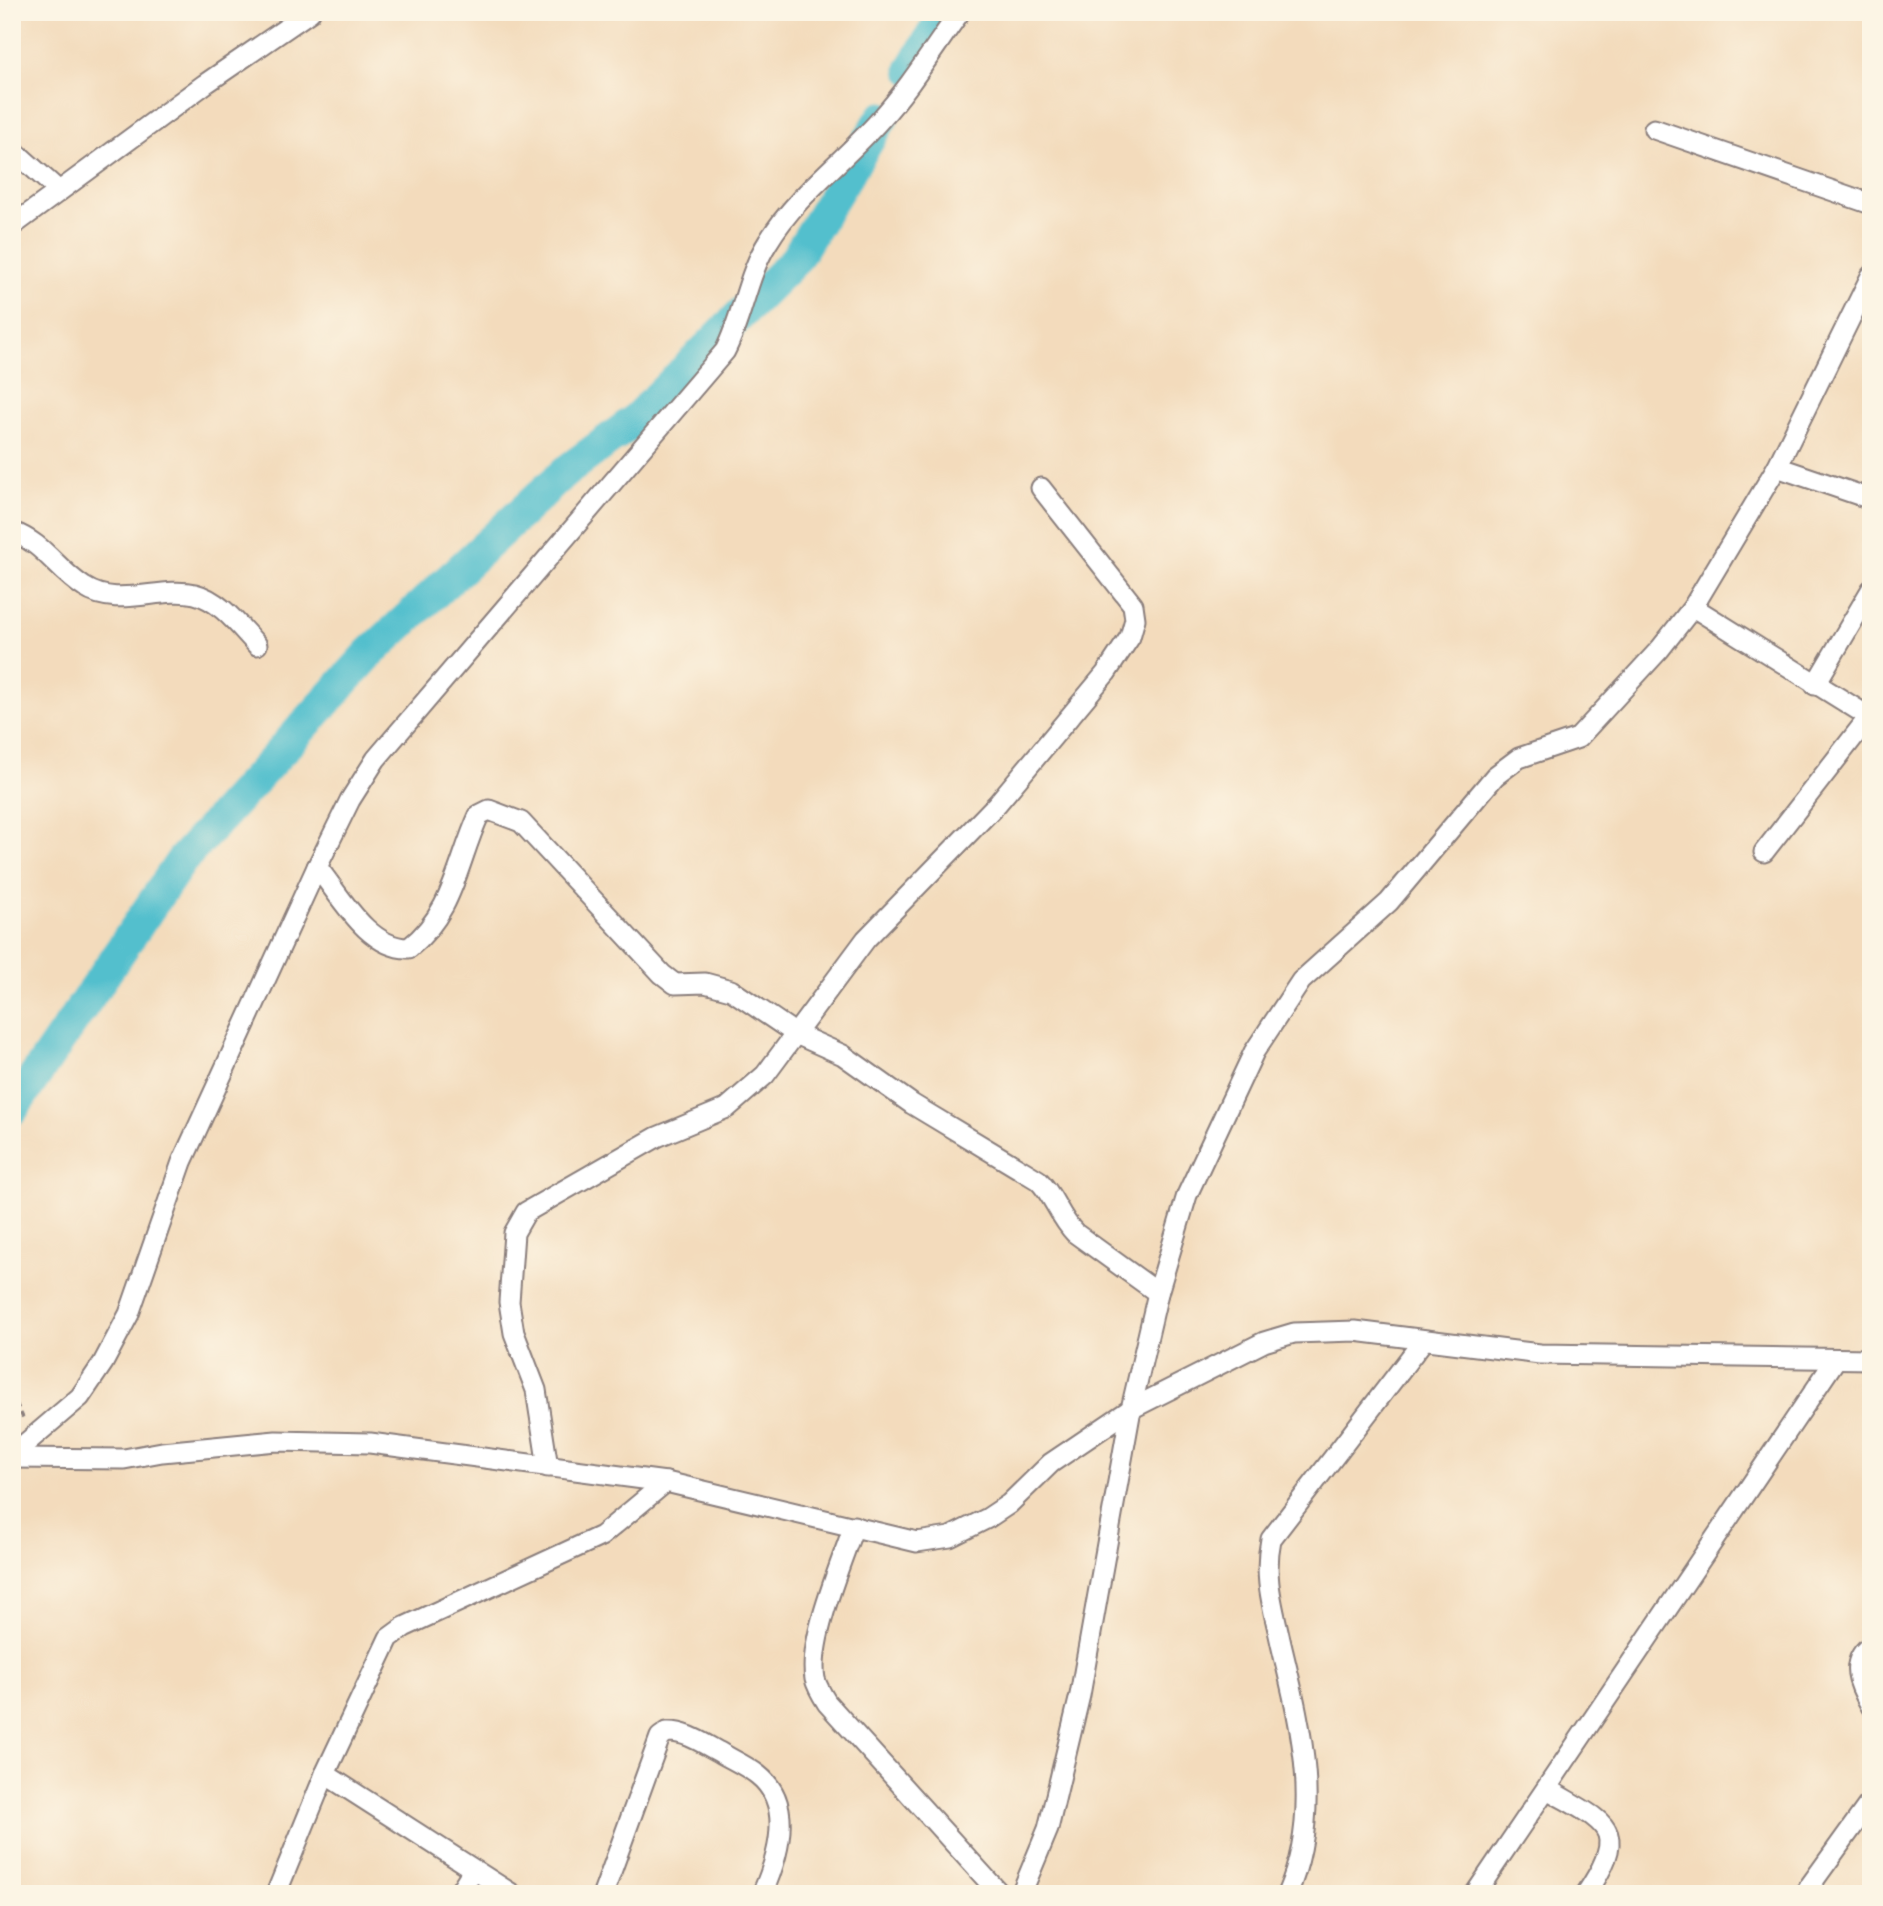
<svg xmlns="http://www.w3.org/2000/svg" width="1883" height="1906" viewBox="0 0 1883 1906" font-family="Sriracha,sans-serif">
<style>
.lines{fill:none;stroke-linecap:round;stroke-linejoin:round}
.river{stroke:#53bfcd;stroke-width:33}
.minor-casing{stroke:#8a7e7c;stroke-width:23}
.path{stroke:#8a7e7c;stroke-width:3.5;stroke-dasharray:5 5;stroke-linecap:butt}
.minor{stroke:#fff;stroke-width:19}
</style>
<rect width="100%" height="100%" fill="#fcf5e5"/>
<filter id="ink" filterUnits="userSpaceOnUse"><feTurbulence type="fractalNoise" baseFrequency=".0143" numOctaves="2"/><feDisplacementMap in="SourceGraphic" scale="14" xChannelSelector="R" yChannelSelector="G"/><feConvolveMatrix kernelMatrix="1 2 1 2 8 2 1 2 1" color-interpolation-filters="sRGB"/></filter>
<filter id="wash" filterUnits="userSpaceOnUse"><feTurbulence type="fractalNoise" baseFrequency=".00686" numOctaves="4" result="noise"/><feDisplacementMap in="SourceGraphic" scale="28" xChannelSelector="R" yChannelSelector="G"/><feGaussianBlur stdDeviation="1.57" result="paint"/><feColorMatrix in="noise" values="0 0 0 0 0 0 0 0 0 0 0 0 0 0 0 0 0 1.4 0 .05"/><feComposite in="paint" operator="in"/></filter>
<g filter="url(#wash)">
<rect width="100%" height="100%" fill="#f3dbbc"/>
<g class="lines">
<!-- river -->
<g class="river">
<polyline points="912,69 946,12"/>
<polyline points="12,1110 182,860 370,653 565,472 634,421 795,260 882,118"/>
</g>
</g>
</g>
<g filter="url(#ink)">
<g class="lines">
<defs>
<g id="minor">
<polyline points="1654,129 1871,204"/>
<polyline points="12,149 59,191"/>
<polyline points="12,226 205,84 310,12"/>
<polyline points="1777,467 1871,499"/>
<path d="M12,532C43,542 57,570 84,587C117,609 160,586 195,594C220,600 240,627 257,645"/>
<polyline points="1693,607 1871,718"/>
<polyline points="1815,685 1871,590"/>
<polyline points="1764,852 1869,717"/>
<path d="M317,867C340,895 368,949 409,948C454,912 457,863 479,815L489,810L521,822L662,974L675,984L705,983L731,990L796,1034L843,1055L912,1104L1038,1180C1054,1195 1059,1217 1075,1233L1158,1293"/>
<path d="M12,1455L80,1397L103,1363L129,1314L182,1162L317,867L350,800L376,759L725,351C743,316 747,275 768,242C797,194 844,161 880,120C910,87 934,48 960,12"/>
<polyline points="12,1458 124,1459 162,1452 276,1441 370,1443 666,1482 917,1542 950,1537 988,1518 1009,1504 1051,1463 1131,1409 1264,1342 1294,1333 1355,1331 1540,1354 1871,1359"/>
<polyline points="548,1467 536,1390 514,1333 509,1302 514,1233 526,1212 657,1137 727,1108 765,1075 866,939 997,804 1106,673 1130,637 1135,619 1133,605 1041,488"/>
<path d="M854,1526C841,1563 808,1641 815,1679C817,1687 822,1695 827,1703L1000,1894"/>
<path d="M1871,1645C1848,1663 1859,1685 1871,1706"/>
<polyline points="325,1774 512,1894"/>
<path d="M1549,1790C1606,1824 1631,1827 1586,1894"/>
<polyline points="276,1894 325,1774 389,1638 404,1627 601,1536 666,1482"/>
<polyline points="458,1894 473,1870"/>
<path d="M603,1894L660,1737L667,1732C686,1731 704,1744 721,1753C733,1760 747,1766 758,1775C795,1804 778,1858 762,1894"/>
<polyline points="1021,1894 1048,1829 1080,1695 1131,1409 1158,1293 1187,1195 1254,1052 1301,981 1389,902 1495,776 1519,758 1578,738 1660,649 1693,607 1777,467 1871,276"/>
<path d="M1287,1894C1323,1812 1301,1727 1281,1644C1273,1606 1263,1578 1271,1539L1423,1341"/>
<polyline points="1475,1894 1836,1359"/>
<polyline points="1804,1894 1871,1801"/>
</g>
</defs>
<!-- minor casing -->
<use href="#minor" class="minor-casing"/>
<!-- path -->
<polyline class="path" points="12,1395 25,1422"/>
<!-- minor -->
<use href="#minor" class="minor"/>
</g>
</g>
<!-- margin -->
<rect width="1883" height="1906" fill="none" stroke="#fcf5e5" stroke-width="42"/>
</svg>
